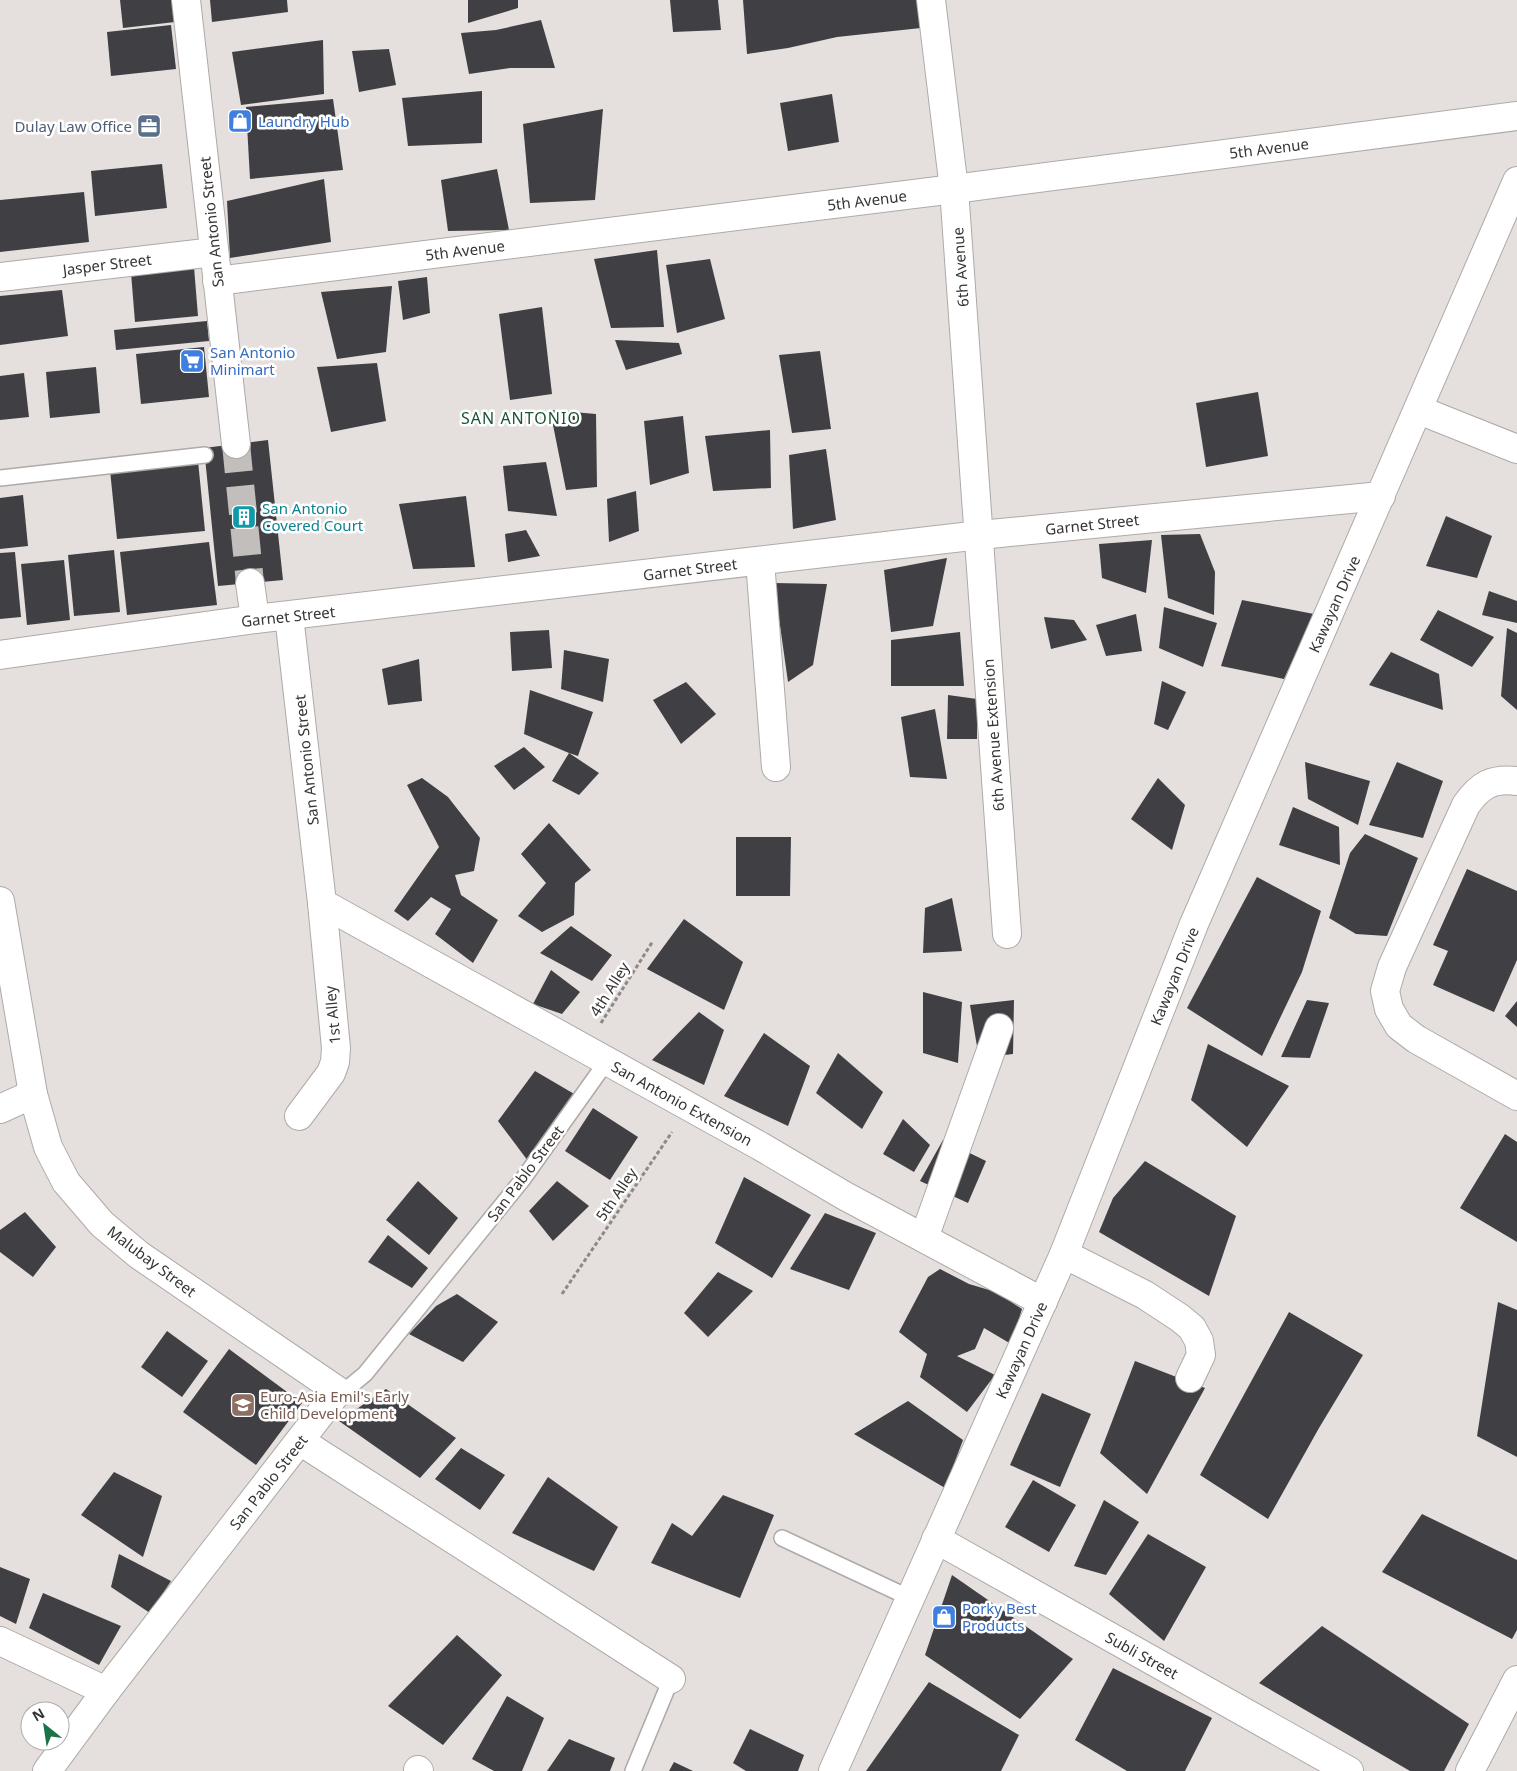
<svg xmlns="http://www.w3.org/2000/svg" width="1517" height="1771" viewBox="0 0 1517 1771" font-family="'Noto Sans',sans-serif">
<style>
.building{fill:#403f44}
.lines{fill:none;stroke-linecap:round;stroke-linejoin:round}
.minor-tunnel{stroke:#c2bebb;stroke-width:28;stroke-dasharray:28 14;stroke-linecap:butt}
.service-casing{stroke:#afaaa7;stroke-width:18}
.minor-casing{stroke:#afaaa7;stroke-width:30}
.tertiary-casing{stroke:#afaaa7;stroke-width:30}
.path{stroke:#8c8987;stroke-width:3;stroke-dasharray:4 2.5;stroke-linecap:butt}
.service{stroke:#fff;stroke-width:15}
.minor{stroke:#fff;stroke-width:28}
.tertiary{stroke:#fff;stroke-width:28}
.labels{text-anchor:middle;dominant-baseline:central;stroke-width:5;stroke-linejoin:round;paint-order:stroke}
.shop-label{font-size:15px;fill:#366cbe;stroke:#fff;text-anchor:start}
.service-label{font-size:15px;fill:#4e5e75;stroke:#fff;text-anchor:end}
.street-label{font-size:15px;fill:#373534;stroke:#fff}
.culture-label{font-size:15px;fill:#0d838f;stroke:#fff;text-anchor:start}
.education-label{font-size:15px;fill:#785e54;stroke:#fff;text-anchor:start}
.neighbourhood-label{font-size:16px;letter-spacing:1px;fill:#195334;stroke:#fff}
</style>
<rect width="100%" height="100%" fill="#e5e0dd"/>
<!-- building -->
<g class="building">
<polygon points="120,0 172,0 175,22 123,28"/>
<polygon points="210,0 287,0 288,12 212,22"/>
<polygon points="468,0 518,0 518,8 468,23"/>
<polygon points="670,0 718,0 721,30 673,32"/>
<polygon points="743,0 918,0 921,28 837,37 788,48 747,54"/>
<polygon points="541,20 555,68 510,68 469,74 461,33 496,30"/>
<polygon points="171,25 176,69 111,76 107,32"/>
<polygon points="323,40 324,94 241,105 232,52"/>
<polygon points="389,49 396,85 359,92 352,51"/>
<polygon points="482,91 482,143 408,146 402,98"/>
<polygon points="832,94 839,142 788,151 780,103"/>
<polygon points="333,99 343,170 250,179 246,107"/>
<polygon points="603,109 595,200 530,203 523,124"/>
<polygon points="162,164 167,208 95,216 91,171"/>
<polygon points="497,169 509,230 448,231 441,180"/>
<polygon points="324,179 331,242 230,258 227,201"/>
<polygon points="84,192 89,242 0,252 0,200"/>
<polygon points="657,250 664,327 611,328 594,259"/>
<polygon points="710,259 725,319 677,333 666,265"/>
<polygon points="194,267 198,316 135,322 131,273"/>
<polygon points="427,277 430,313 403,320 398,281"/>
<polygon points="392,286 386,352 337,359 321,292"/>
<polygon points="62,290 68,336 0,345 0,296"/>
<polygon points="542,307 552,394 510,400 499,314"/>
<polygon points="207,321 209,341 116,350 114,330"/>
<polygon points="615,340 679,343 682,354 626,370"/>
<polygon points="204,347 209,397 141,404 136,354"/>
<polygon points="820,351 831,429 792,433 779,355"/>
<polygon points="377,363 386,421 331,432 317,367"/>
<polygon points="96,367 100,413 50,418 46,372"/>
<polygon points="24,373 29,417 0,420 0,376"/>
<polygon points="1258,392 1268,456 1206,467 1196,403"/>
<polygon points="550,410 596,414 597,487 566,490"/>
<polygon points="683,416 689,473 650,485 644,421"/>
<polygon points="770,430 771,488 713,491 705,436"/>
<polygon points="268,440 283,580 218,586 204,448"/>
<polygon points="826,449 836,520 793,529 789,455"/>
<polygon points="198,461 205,531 117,539 110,470"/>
<polygon points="546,462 557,516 508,511 503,466"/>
<polygon points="636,491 639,531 609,542 607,499"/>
<polygon points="23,495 28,546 0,549 0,498"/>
<polygon points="466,496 475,567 413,569 399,504"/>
<polygon points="1446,516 1492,536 1477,578 1426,566"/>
<polygon points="526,530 540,556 508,562 505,534"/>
<polygon points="1200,534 1215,572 1214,615 1168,598 1161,535"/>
<polygon points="1152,540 1146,593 1102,578 1099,544"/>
<polygon points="209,542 217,605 127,615 120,552"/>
<polygon points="114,550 120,612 74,616 68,555"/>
<polygon points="15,552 21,617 0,619 0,553"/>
<polygon points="947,558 933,626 891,632 884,570"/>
<polygon points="64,560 70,620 27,625 21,564"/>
<polygon points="774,583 827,584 813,665 788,682"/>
<polygon points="1489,591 1517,601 1517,623 1482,615"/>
<polygon points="1242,600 1314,614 1284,679 1221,666"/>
<polygon points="1164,607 1217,623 1203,667 1159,648"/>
<polygon points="1438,610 1494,637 1472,667 1420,640"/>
<polygon points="1136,614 1142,651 1106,656 1096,625"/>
<polygon points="1044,617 1074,620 1087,640 1051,649"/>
<polygon points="1507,628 1517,633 1517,710 1501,696"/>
<polygon points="549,630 552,668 512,671 510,632"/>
<polygon points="960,632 964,686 891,686 891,640"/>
<polygon points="564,650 609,659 603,702 561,689"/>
<polygon points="1391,652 1439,674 1443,710 1369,685"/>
<polygon points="419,659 422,701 388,705 382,669"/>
<polygon points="1162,681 1186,692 1168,730 1154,724"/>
<polygon points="686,682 716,714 681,744 653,700"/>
<polygon points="530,690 593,712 578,756 569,753 599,773 579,795 552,781 569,753 524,734"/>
<polygon points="948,695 977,699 977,739 947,739"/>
<polygon points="935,709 947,779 910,777 901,717"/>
<polygon points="524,747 545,767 514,790 494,766"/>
<polygon points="1305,762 1370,781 1358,825 1308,799"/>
<polygon points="1397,762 1443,781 1423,838 1369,825"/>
<polygon points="422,778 448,797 480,838 474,871 455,875 461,895 498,920 473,963 435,934 451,909 431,897 408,921 394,911 439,847 407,785"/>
<polygon points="1158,778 1185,805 1172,850 1131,819"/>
<polygon points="1293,807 1339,827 1340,865 1279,845"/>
<polygon points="549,823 591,870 575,883 574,915 542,932 518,916 546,883 521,854"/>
<polygon points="1365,834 1418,858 1387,936 1356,934 1329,918 1350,853"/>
<polygon points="736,837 791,837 790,896 736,896"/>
<polygon points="1467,869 1517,891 1517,960 1494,1012 1433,985 1448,951 1433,945"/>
<polygon points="1257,877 1321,911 1302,972 1262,1056 1187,1008"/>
<polygon points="952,898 962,951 923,953 925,908"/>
<polygon points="684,919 743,962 724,1010 647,969"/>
<polygon points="571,926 612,955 592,981 540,953"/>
<polygon points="551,970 580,992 562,1014 533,1004"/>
<polygon points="923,992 962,1002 958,1063 923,1053"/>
<polygon points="1014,1000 1013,1054 979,1058 970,1005"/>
<polygon points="1307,1000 1329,1003 1310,1058 1281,1057"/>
<polygon points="1517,1001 1517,1027 1505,1016"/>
<polygon points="699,1012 724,1030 704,1085 652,1060"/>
<polygon points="764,1033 810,1066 788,1126 724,1096"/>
<polygon points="1208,1044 1289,1086 1247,1147 1191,1100"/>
<polygon points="838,1053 883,1092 862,1129 816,1093"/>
<polygon points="535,1071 576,1095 528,1161 498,1121"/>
<polygon points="593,1108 638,1137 610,1180 565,1151"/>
<polygon points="903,1119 930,1145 914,1172 883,1154"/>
<polygon points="1505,1134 1517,1142 1517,1242 1460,1208"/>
<polygon points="943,1140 986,1161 968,1203 920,1181"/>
<polygon points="1145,1161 1236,1216 1209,1296 1099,1232 1113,1198"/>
<polygon points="744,1177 811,1215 772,1278 715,1243"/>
<polygon points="418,1181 458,1218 429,1255 386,1220"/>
<polygon points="557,1181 589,1206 553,1241 529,1211"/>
<polygon points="25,1212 56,1247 33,1277 0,1252 0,1230"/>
<polygon points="825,1213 876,1233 849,1290 790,1269"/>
<polygon points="388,1235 428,1268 412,1288 368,1262"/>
<polygon points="940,1269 969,1284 996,1292 1022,1309 1011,1344 984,1328 975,1349 957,1356 995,1375 967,1412 920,1377 927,1354 899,1332 928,1277"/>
<polygon points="718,1272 753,1291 708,1337 684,1313"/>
<polygon points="457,1294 498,1322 463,1362 409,1334 436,1306"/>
<polygon points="1498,1302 1517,1310 1517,1457 1477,1436"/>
<polygon points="1289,1312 1363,1355 1319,1428 1268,1519 1200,1475"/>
<polygon points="167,1331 208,1361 182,1397 141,1367"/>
<polygon points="229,1349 302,1403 256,1465 183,1412"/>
<polygon points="1135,1361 1205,1388 1147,1494 1100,1453"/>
<polygon points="386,1389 456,1438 420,1478 339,1421"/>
<polygon points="1042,1393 1091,1414 1060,1487 1010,1465"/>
<polygon points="908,1401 963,1440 945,1488 854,1434"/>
<polygon points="461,1448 505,1475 480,1510 435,1479"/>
<polygon points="114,1472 162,1496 143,1557 81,1515"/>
<polygon points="548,1477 618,1527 594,1571 512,1533"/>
<polygon points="1033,1480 1076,1505 1049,1552 1005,1527"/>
<polygon points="723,1495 774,1515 740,1598 651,1563 672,1523 692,1536"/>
<polygon points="1104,1500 1139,1522 1106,1575 1074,1566"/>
<polygon points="1422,1514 1517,1560 1517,1630 1512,1639 1382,1572"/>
<polygon points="1148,1534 1206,1567 1164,1641 1109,1594"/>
<polygon points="119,1554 171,1581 150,1613 111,1587"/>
<polygon points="0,1567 30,1579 16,1624 0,1616"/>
<polygon points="952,1575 1073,1659 1020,1719 925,1655"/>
<polygon points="43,1593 121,1626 99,1665 29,1628"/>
<polygon points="1322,1626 1469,1724 1444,1771 1410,1771 1259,1683"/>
<polygon points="457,1635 502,1675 443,1745 388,1706"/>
<polygon points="1113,1668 1212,1718 1185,1771 1127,1771 1075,1740"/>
<polygon points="929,1682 1019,1735 1001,1771 866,1771"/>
<polygon points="507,1696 544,1718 522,1771 494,1771 472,1759"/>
<polygon points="750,1729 804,1755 798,1771 746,1771 733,1763"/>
<polygon points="569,1739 615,1758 610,1771 547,1771"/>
<polygon points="674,1762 693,1771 669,1771"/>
</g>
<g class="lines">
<!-- minor-tunnel -->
<polyline class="minor-tunnel" points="236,444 250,583"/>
<defs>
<g id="service">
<polyline points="0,478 205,455"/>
<polyline points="338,1391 348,1388 365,1374 523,1179 607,1061"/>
<polyline points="782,1538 910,1598"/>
<polyline points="633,1771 671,1679"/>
</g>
<g id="minor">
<polyline points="186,0 236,444"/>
<polyline points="931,0 954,189 1007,934"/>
<polyline points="0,277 214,252"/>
<polyline points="217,281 954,189 1517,116"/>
<polyline points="1419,410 1517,449"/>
<polyline points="760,561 776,767"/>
<polyline points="250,583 255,619"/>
<polyline points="289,616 322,903 336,1048 335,1062 331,1073 299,1116"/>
<polyline points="0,655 255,619 980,535 1381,496"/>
<path d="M1517,781C1492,778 1480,785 1466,805L1392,967L1385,991L1389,1009L1399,1026L1416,1039L1517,1096"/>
<polyline points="0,901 33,1094 48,1147 66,1182 102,1224 139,1255 338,1391 106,1691 47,1771"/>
<polyline points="322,903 760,1146 845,1196 1043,1302"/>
<polyline points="0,1109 33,1094"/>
<polyline points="924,1238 999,1028"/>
<polyline points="1064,1254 1145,1295 1180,1318 1192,1328 1199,1341 1201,1355 1190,1378"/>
<polyline points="300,1441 671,1679"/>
<polyline points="0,1641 106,1691"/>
<polyline points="418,1770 419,1771"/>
<polyline points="1470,1771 1517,1680"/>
</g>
<g id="tertiary">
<polyline points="936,1539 1349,1771"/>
<polyline points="833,1771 1064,1254 1194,924 1517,181"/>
</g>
</defs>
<!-- service casing -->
<use href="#service" class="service-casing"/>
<!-- minor casing -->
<use href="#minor" class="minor-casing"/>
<!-- tertiary casing -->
<use href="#tertiary" class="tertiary-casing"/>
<!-- path -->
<g class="path">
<polyline points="601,1023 653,941"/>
<polyline points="562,1294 672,1132"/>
</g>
<!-- service -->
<use href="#service" class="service"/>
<!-- minor -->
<use href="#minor" class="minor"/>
<!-- tertiary -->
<use href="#tertiary" class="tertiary"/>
</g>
<!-- icons -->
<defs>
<symbol id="shop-square" viewBox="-11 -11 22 22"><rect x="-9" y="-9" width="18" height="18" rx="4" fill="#3f7fe0" stroke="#fff"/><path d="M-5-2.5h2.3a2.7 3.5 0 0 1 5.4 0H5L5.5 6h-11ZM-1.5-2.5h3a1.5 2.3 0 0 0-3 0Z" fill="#fff"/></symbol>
<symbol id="office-square" viewBox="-11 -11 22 22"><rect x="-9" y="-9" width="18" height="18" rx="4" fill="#5c6f8a" stroke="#fff"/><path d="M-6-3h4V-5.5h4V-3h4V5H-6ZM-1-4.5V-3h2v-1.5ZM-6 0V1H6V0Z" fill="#fff"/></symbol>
<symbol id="supermarket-square" viewBox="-11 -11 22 22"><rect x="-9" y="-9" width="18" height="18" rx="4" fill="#3f7fe0" stroke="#fff"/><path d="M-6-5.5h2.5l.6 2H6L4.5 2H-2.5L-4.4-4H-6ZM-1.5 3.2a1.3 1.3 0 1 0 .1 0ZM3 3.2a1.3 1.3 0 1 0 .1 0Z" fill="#fff"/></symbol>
<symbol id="building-square" viewBox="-11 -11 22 22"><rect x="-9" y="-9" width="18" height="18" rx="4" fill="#0f9aa8" stroke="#fff"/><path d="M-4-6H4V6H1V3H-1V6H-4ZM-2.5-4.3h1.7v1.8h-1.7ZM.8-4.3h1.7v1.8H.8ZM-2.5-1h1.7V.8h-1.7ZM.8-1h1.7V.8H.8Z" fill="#fff"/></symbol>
<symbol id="school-square" viewBox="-11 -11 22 22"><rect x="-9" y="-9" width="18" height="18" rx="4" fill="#8d6e63" stroke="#fff"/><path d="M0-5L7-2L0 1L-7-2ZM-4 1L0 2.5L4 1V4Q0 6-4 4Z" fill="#fff"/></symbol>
</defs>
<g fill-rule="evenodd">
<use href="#shop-square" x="226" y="107" width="28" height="28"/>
<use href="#office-square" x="135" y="112" width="28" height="28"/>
<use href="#supermarket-square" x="178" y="347" width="28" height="28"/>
<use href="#building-square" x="230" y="503" width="28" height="28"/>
<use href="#school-square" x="229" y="1391" width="28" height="28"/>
<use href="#shop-square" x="930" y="1603" width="28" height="28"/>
</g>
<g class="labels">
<!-- shop labels -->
<g class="shop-label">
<text x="258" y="121">Laundry Hub</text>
<text x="210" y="352">San Antonio<tspan x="210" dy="17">Minimart</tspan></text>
<text x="962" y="1608">Porky Best<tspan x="962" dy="17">Products</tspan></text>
</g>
<!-- service labels -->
<g class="service-label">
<text x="132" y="126">Dulay Law Office</text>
</g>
<!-- street labels -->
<g class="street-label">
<text transform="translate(1269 148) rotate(-7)">5th Avenue</text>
<text transform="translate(867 200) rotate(-7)">5th Avenue</text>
<text transform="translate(211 222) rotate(-96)">San Antonio Street</text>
<text transform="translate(465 250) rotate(-7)">5th Avenue</text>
<text transform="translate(107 264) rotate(-7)">Jasper Street</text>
<text transform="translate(960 267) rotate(-94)">6th Avenue</text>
<text transform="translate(1092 524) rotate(-6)">Garnet Street</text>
<text transform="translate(690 569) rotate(-7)">Garnet Street</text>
<text transform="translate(1334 604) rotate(-66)">Kawayan Drive</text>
<text transform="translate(288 616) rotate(-6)">Garnet Street</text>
<text transform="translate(993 735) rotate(-94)">6th Avenue Extension</text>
<text transform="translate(306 760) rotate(-96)">San Antonio Street</text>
<text transform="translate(1174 976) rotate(-68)">Kawayan Drive</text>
<text transform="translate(609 989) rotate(-58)">4th Alley</text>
<text transform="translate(332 1015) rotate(-95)">1st Alley</text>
<text transform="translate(682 1103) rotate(29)">San Antonio Extension</text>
<text transform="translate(525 1173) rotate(-53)">San Pablo Street</text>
<text transform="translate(616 1194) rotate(-56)">5th Alley</text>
<text transform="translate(152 1261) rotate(37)">Malubay Street</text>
<text transform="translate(1021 1350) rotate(-66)">Kawayan Drive</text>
<text transform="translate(268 1482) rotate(-52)">San Pablo Street</text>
<text transform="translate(1142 1655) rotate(29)">Subli Street</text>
</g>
<!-- culture labels -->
<g class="culture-label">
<text x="262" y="508">San Antonio<tspan x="262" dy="17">Covered Court</tspan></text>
</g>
<!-- education labels -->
<g class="education-label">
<text x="260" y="1396">Euro-Asia Emil's Early<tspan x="260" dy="17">Child Development</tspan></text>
</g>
<!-- neighbourhood labels -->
<g class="neighbourhood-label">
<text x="521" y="418">SAN ANTONIO</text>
</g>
</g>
<!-- north arrow -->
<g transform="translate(45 1726) rotate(330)"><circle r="24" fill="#ffffff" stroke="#afaeae"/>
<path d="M0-4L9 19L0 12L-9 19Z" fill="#1b7347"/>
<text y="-8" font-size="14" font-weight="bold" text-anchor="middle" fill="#373534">N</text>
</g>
</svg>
